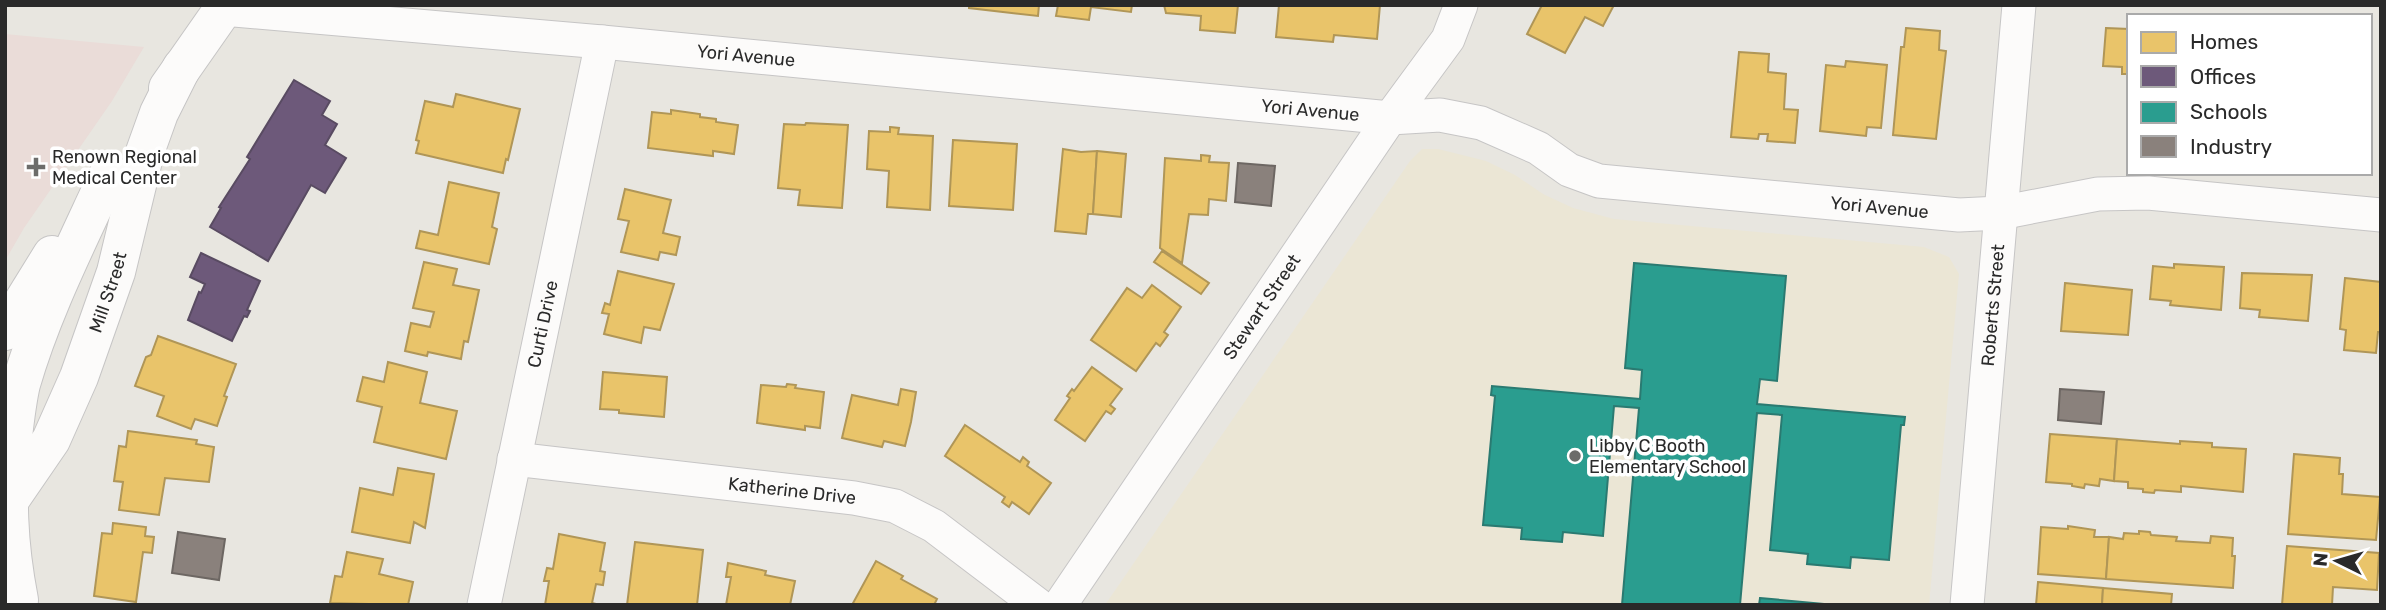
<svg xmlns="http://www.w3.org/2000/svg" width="2386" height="610" viewBox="0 0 2386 610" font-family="Rubik,sans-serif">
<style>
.education{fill:#ebe6d5}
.medical{fill:#eadcd8}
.homes{fill:#e9c46a;stroke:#b09657;stroke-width:2}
.offices{fill:#6d597a;stroke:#594b62;stroke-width:2}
.schools{fill:#2a9d8f;stroke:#2a7a71;stroke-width:2}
.industry{fill:#8a817c;stroke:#6d6763;stroke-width:2}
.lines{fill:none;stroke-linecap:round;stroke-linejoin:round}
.minor-casing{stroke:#c6c5c5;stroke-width:35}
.secondary-casing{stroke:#c6c5c5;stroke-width:40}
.minor{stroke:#fcfbfa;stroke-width:33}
.secondary{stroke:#fcfbfa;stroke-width:38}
.poi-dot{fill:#6c6c6a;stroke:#fff;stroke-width:2.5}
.labels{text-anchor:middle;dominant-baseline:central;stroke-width:7;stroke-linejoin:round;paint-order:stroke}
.street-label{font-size:18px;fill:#2a2a2a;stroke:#fff}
.poi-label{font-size:18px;fill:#2a2a2a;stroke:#fff;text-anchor:start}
</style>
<rect width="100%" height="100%" fill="#e8e6e0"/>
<!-- education -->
<polygon class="education" points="1422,149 1438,149 1486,161 1515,175 1543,194 1573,208 1614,219 1924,247 1949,257 1959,274 1929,605 1105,605 1410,161"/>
<!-- medical -->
<polygon class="medical" points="5,34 144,47 112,101 24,228 5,261"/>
<!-- homes -->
<g class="homes">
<polygon points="969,5 1039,5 1038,16 969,8"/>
<polygon points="1058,5 1132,5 1131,12 1091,7 1089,20 1056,16"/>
<polygon points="1164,5 1238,5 1235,33 1200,30 1201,16 1166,13"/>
<polygon points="1279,5 1380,5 1377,39 1334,35 1333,42 1276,37"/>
<polygon points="1542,5 1614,5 1603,26 1585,17 1565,53 1527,34"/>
<polygon points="1906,28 1940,31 1939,50 1946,51 1936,139 1893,135 1901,47 1904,47"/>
<polygon points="2106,28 2129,29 2129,74 2122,74 2122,67 2103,66"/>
<polygon points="1739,52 1769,54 1768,72 1786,74 1784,109 1798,110 1795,143 1767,141 1768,134 1759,134 1758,139 1731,137"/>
<polygon points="1846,61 1887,65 1881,128 1867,127 1866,136 1820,131 1826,65 1845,67"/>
<polygon points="456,94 520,109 508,160 506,159 503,173 416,153 419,141 416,140 425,101 453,107"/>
<polygon points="671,110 700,114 700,117 716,119 716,122 738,125 734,154 713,151 713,156 648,148 652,112 671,114"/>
<polygon points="806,123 848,125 842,208 798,205 800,190 778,188 784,124 805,125"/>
<polygon points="890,127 899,128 898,134 933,136 930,210 887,207 889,171 867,169 869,131 890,132"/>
<polygon points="953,140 1017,144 1013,210 949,206"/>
<polygon points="1063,149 1081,152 1097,151 1093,214 1088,214 1086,234 1055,231"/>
<polygon points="1097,151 1126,154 1121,217 1093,214"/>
<polygon points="1201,155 1210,156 1209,162 1229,163 1226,201 1209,199 1208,215 1189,214 1182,263 1160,248 1165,158 1201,161"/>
<polygon points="449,182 499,193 492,227 497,229 489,264 416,248 420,231 438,235"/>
<polygon points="625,189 671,200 663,233 680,237 676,255 660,252 658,260 621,252 629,221 618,219"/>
<polygon points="1162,251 1209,283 1201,294 1154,262"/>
<polygon points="424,262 457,269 453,285 479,290 468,342 464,341 461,359 428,352 427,356 405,351 411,323 430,327 434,312 413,308"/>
<polygon points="2174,264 2224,267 2221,310 2170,305 2171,301 2150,299 2153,266 2174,268"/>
<polygon points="618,271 674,284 660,330 644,327 641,343 604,334 609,314 602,313 605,303 610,305"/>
<polygon points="2242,273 2312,275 2308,321 2259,317 2260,310 2240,308"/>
<polygon points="2345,278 2381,282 2381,332 2378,332 2376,353 2344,350 2346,330 2340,329"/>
<polygon points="2065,283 2132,290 2128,335 2061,331"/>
<polygon points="1152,285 1181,307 1164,332 1168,335 1160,346 1156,343 1136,371 1091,340 1127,288 1142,298"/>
<polygon points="158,336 236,364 224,396 227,397 217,426 195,419 191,429 157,416 164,396 135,386 146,357 151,355"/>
<polygon points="388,362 427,372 420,403 457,411 446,459 374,442 382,407 357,401 363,377 384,382"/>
<polygon points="1092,367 1122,389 1110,405 1115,409 1111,414 1106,411 1085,441 1055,420 1070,398 1067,396 1072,389 1074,391"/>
<polygon points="603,372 667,377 664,417 619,413 619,410 600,409"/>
<polygon points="787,384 796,385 795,388 824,392 820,428 805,426 805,430 757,423 761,385 786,387"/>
<polygon points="901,389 916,392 911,422 905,446 884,441 882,447 842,438 852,395 898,405"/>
<polygon points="965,425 1020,462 1023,457 1029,462 1027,466 1051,483 1029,514 1012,502 1009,507 1002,502 1005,497 945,456"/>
<polygon points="128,431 197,440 196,444 214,447 209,482 165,478 159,515 119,510 123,482 114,481 119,446 126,447"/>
<polygon points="2050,434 2117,439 2114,481 2100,479 2099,486 2085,484 2084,488 2072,486 2072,484 2046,482"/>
<polygon points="2117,439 2180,444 2180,441 2212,443 2212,447 2246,449 2243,492 2181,486 2181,492 2155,490 2154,493 2143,492 2143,489 2128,488 2128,482 2114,481"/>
<polygon points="2294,454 2340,458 2339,474 2343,474 2342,494 2380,497 2376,540 2288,534"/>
<polygon points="398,468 434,474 425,528 414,522 410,543 352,532 360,488 393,495"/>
<polygon points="113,523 146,527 145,536 154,537 152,553 143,552 136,602 94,596 102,533 112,534"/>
<polygon points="2068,526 2095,530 2094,537 2109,537 2106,579 2038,574 2041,527 2068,529"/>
<polygon points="2139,531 2150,532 2151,535 2177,537 2176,541 2210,543 2211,536 2233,538 2232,556 2235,556 2233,588 2106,579 2109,537 2123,539 2124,533 2139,534"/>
<polygon points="559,534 605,543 600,571 605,572 603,585 596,584 592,603 600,605 545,605 549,581 544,581 547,568 553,569"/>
<polygon points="635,542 703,550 697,605 627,605"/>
<polygon points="2287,546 2379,553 2377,590 2333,587 2332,605 2282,605"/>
<polygon points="347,552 383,559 379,574 413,582 408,605 330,603 335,576 342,577"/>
<polygon points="876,561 903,576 901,579 937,599 934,605 852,605"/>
<polygon points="728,563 766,571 765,575 795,581 790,605 726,605 731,577 726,577"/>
<polygon points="2038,582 2103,588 2102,605 2036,605"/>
<polygon points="2103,588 2172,594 2171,605 2102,605"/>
</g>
<!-- offices -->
<g class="offices">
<polygon points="294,80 330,101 322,115 337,124 325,145 346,158 325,193 311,185 268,261 210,227 221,208 219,207 250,159 247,157"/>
<polygon points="201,253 260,281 247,310 250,311 247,317 244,316 232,341 188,320 199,292 201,293 205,284 190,277"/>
</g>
<!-- schools -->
<g class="schools">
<polygon points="1634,263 1786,276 1777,381 1760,379 1757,404 1905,417 1904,425 1901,425 1889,560 1851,557 1850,568 1807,564 1808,554 1770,550 1782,415 1757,413 1740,605 1622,605 1639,408 1614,406 1603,536 1563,532 1562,542 1521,539 1522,528 1483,525 1495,396 1491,395 1492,386 1640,399 1642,370 1625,368"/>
<polygon points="1760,598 1835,605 1759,605"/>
</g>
<!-- industry -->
<g class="industry">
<polygon points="1238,163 1275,166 1271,206 1235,202"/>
<polygon points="2060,389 2104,392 2101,424 2058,420"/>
<polygon points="178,532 225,539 219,580 172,573"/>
</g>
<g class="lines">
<defs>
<g id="minor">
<path id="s1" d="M223,9L602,42L1390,118L1440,115L1481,123L1538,148L1569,170L1599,181L1959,215L2000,213L2098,194L2148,193L2381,215"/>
<path id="s2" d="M514,459L854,498L895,506L934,526L1038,605"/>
<path id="s3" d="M484,605L602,42"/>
<path id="s4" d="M1060,605L1390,118L1448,39L1461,5"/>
<path id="s5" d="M1967,605L2019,5"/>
</g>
<g id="secondary">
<polyline points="168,88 226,5"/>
<polyline points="5,331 52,255"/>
<path id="s6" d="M5,507L51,440L79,377L116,272L145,152L159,113L182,67"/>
<path d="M19,600C8,543 6,495 13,437C15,419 17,401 21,384C42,311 78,241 109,173"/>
</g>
</defs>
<!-- minor casing -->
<use href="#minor" class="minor-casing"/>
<!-- secondary casing -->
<use href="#secondary" class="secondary-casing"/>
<!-- minor -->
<use href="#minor" class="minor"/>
<!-- secondary -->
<use href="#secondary" class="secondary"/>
</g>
<!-- markers -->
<g class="poi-dot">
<path d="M32.5 156.5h7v7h7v7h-7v7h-7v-7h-7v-7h7z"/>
<circle cx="1575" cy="456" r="7"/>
</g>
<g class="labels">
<!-- street labels -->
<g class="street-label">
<text stroke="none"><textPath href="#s1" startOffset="525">Yori Avenue</textPath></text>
<text stroke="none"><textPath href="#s1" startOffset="1092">Yori Avenue</textPath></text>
<text stroke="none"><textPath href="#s1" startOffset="1678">Yori Avenue</textPath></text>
<text stroke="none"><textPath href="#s6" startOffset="240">Mill Street</textPath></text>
<text stroke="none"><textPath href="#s5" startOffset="301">Roberts Street</textPath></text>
<text stroke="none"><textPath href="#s4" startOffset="360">Stewart Street</textPath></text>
<text stroke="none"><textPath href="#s3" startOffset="287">Curti Drive</textPath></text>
<text stroke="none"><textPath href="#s2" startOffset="280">Katherine Drive</textPath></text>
</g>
<!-- poi labels -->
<g class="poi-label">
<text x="52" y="157">Renown Regional<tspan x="52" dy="21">Medical Center</tspan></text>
<text x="1589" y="446">Libby C Booth<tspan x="1589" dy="21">Elementary School</tspan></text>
</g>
</g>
<!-- border -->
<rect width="2386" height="610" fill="none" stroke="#2a2a2a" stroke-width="14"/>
<!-- legend -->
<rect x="2127" y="14" width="245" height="161" fill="#ffffff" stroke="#aaaaaa" stroke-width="2"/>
<rect x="2141" y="32" width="35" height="21" fill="#e9c46a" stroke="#aaaaaa" stroke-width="2"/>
<text x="2190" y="49" font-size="21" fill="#2a2a2a">Homes</text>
<rect x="2141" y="66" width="35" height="21" fill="#6d597a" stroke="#aaaaaa" stroke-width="2"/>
<text x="2190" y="84" font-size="21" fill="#2a2a2a">Offices</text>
<rect x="2141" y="102" width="35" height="21" fill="#2a9d8f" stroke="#aaaaaa" stroke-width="2"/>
<text x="2190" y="119" font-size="21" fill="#2a2a2a">Schools</text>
<rect x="2141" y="136" width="35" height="21" fill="#8a817c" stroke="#aaaaaa" stroke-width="2"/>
<text x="2190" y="154" font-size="21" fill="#2a2a2a">Industry</text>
<!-- north arrow -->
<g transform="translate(2337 561) rotate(275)" stroke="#ffffff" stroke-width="5" paint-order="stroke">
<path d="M0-5L12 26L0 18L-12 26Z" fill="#2a2a2a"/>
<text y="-10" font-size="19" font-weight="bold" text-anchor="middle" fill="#2a2a2a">N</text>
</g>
</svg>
